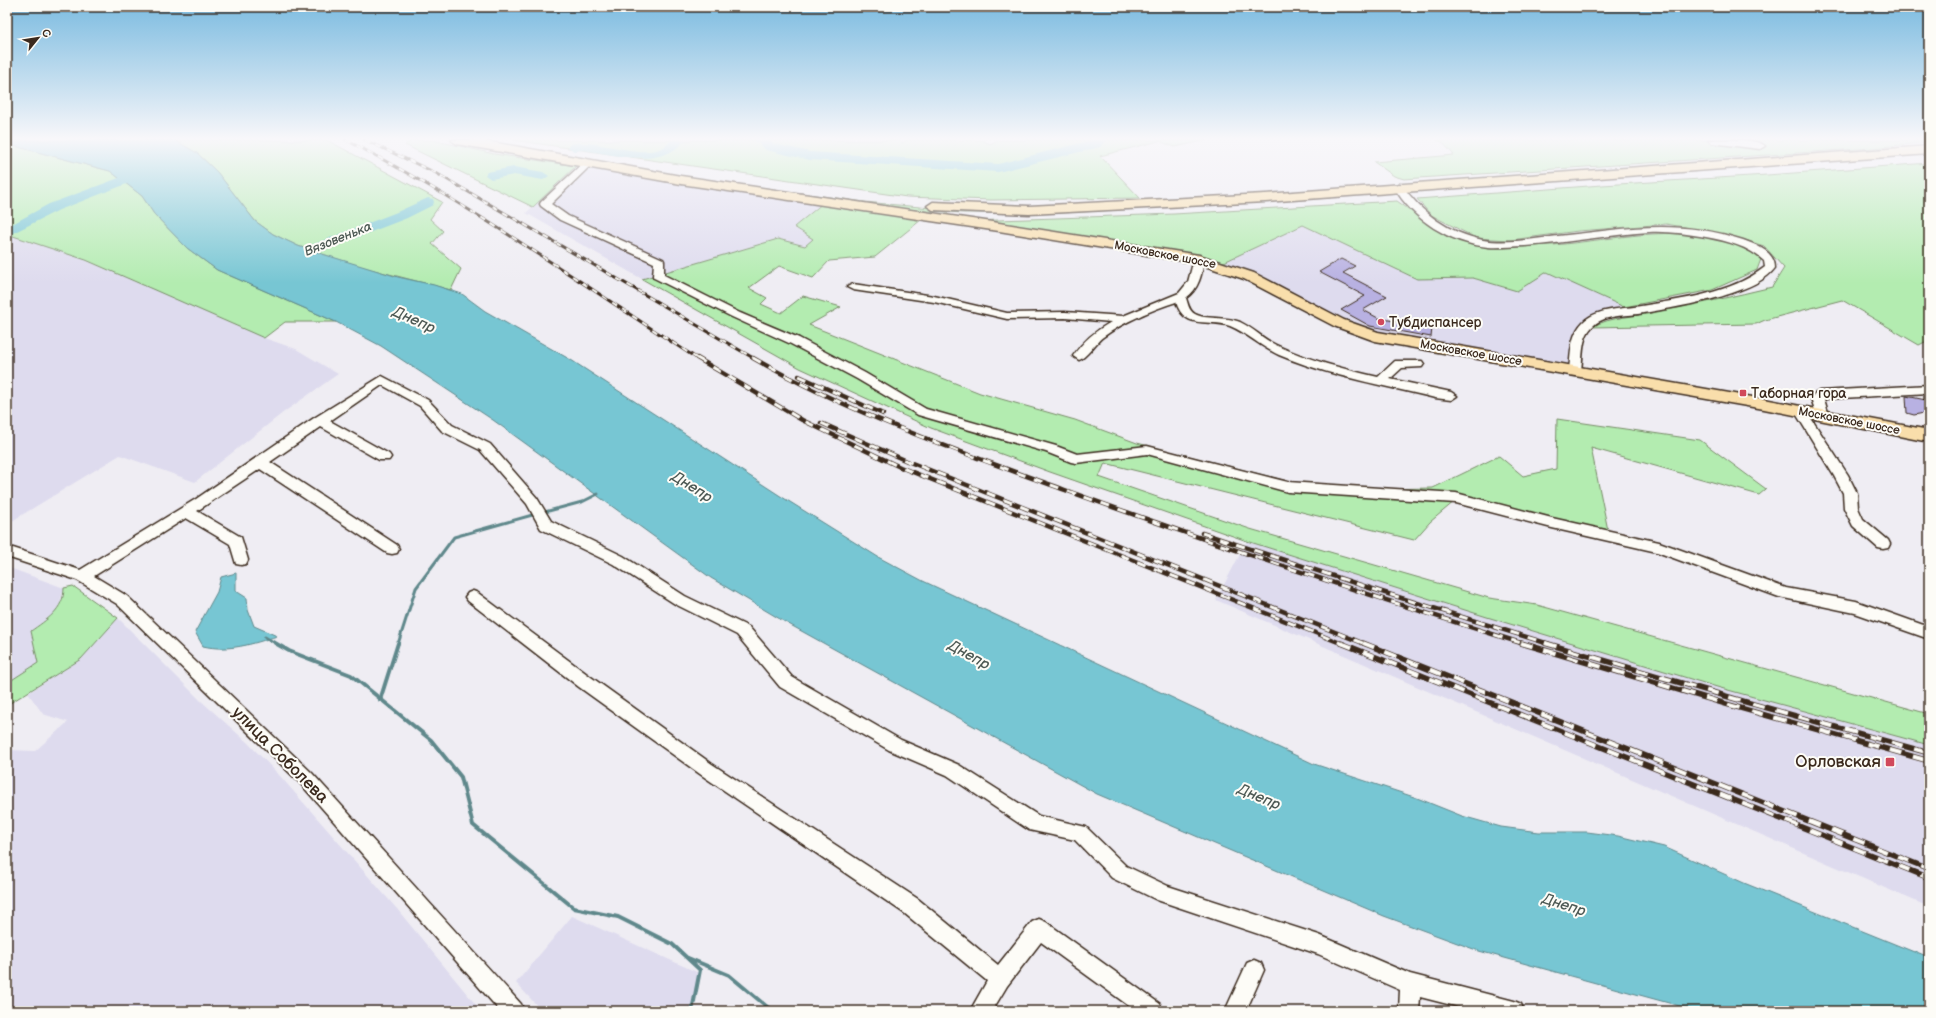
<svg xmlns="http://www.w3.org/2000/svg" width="1936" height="1018" viewBox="0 0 1936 1018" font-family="'Balsamiq Sans',sans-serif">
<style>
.built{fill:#dedbee}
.green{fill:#b3ecb0;stroke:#778b67}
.water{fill:#77c6d3;stroke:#5f888b}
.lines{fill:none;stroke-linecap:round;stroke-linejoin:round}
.stream-far1{stroke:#5f888b;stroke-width:3}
.stream{stroke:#5f888b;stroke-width:4}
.river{fill:#77c6d3;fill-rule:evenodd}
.building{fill:#b8b1e2;stroke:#3b2a1e}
.minor-casing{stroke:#3b2a1e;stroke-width:3}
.major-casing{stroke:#3b2a1e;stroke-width:3}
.minor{fill:#fdfcf7;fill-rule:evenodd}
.major{fill:#f9deab;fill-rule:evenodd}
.rail-far2-casing{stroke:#3b2a1e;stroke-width:3}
.rail-far1-casing{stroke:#3b2a1e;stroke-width:4.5}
.rail-casing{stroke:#3b2a1e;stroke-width:5.5}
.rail-far2{stroke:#fdfcf7;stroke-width:2;stroke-dasharray:6;stroke-linecap:butt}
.rail-far1{stroke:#fdfcf7;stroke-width:3;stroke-dasharray:9;stroke-linecap:butt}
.rail{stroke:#fdfcf7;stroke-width:4;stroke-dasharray:12;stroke-linecap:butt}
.poi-dot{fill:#d1495b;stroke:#fdfcf7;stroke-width:1.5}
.labels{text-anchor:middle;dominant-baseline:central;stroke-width:4;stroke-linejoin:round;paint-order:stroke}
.far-street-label{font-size:12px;fill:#3b2a1e;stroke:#fdfcf7}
.far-water-label{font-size:13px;font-style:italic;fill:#4d5954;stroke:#fdfcf7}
.poi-label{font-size:14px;fill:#3b2a1e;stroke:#fdfcf7;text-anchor:start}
.water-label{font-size:15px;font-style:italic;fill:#4d5954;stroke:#fdfcf7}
.near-street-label{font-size:17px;fill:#3b2a1e;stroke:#fdfcf7}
.near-poi-label{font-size:17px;fill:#3b2a1e;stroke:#fdfcf7;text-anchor:end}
</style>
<rect width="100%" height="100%" fill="#efedf3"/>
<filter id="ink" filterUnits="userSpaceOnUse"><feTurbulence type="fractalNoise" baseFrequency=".025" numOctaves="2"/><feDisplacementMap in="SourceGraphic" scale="8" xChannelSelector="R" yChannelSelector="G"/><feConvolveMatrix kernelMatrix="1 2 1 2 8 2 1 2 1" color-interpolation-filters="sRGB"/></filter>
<g filter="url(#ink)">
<!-- built -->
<g class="built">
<polygon points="576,166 823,203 794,228 814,239 805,246 778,239 642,279 526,213"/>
<polygon points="1303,225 1417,279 1473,278 1517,291 1547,272 1624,307 1595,313 1583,323 1570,342 1570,366 1370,330 1316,306 1266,279 1224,262"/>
<polygon points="11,235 86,260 264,338 296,349 338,374 284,412 195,482 120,455 7,524 7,237"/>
<polygon points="1247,541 1717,687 1929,745 1929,907 1216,600"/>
<polygon points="7,567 64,588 59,607 54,614 31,631 39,663 7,683"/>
<polygon points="118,618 200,700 248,743 280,776 397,909 481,1011 7,1011 7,750 35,751 68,722 43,714 28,693 81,659"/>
<polygon points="572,916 701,974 694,1011 542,1011 516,983"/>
</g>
<!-- green -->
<g class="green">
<polygon points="174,140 327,140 442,202 430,219 443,231 432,244 461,269 451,290 362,267 298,246 273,234 255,221 217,172 197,153"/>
<polygon points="412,140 433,140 494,154 576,166 533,207 405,145"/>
<polygon points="513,140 899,140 903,143 906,140 982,140 990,144 998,140 1208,140 1175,147 1159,141 1100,156 1140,198 991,200 907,197"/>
<polygon points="1437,140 1929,140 1929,142 1873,148 1404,179 1394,176 1374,162 1454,155 1442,142"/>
<polygon points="7,144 110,171 142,196 154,214 187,248 217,270 336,322 285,322 264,338 86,260 7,234"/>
<path d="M1929,163V340L1919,345L1842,300L1765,320L1756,324L1592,327C1611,316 1636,317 1657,312C1696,305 1734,296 1772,287L1784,268L1764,246L1725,234L1666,224L1578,231L1511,240L1476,238L1431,215L1417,199L1602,185L1767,175Z"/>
<polygon points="680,176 865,202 964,211 1332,195 1331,198 1062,213 964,213 907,210"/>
<path d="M1397,201C1423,219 1449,241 1482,246C1495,248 1508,247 1521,246C1535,245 1550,246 1564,244C1626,238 1706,217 1761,259L1757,270L1712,290L1624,307L1547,272L1517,291L1473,278L1417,279L1303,225L1224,262L1186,253L969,221L1174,214Z"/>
<polygon points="823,203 921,220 875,257 829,261 813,278 779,266 749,288 767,298 761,304 781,313 803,296 841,307 809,325 980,393 1075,420 1137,443 1295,483 1372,489 1433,488 1499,456 1523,476 1556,469 1557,419 1700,440 1766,489 1759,495 1591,448 1610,540 1455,501 1430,522 1414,540 1105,463 1099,477 1250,529 1489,598 1537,605 1929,714 1929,745 1717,687 1487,617 1247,541 1050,472 931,428 800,368 642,279 778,239 805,246 813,239 794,227"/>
<path d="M73,586L118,618L81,659L7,705V683L38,663L31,631C46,620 64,610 64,588Z"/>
</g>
<!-- water -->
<g class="water">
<polygon points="7,140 174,140 197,153 217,172 255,221 273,234 298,246 319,253 398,277 434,285 462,294 485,311 571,360 782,497 878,557 923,581 1314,764 1417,798 1462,816 1501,827 1539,832 1587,832 1618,836 1664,847 1744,883 1929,958 1929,1011 1698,1011 1479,951 1384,916 1097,794 785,622 711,578 493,420 381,346 336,322 217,270 187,248 154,214 142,196 110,171 7,144"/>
<path d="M236,573V591L247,598L248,610L254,626L277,636C253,644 228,652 203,646L195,632L217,592L221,577Z"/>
</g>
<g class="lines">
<!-- stream-far1 -->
<g class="stream-far1">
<polyline points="541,513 582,502 598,494"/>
<polyline points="265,637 277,644"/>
<polyline points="398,644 416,588 454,537 536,514"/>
</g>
<!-- stream -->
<g class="stream">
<polyline points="275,643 289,651 351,675 431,740 461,777 473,825 574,908 618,917 672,944 700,970 692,1011"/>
<polyline points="380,700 398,643"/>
<polyline points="688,958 729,975 772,1011"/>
</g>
<!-- river -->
<g class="river">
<path d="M671,140H685C661,170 615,154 583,150L574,151L568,147L570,144C597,138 639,159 662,148C665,147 668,143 671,140Z"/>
<polygon points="755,140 769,140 774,144 810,152 998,164 1093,140 1107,140 1100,147 998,172 810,160 766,150"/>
<polygon points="514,167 543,172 549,176 543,180 514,175 491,179 485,175 487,172"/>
<polygon points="146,168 150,169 152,172 150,175 59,210 7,236 7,227 49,204"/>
<polygon points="428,198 433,199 434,202 433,205 407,218 293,262 283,262 281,259 283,256 397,212"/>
</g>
</g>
<!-- building -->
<g class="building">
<polygon points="1341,259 1355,266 1343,273 1387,296 1363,310 1378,318 1432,328 1431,337 1370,326 1341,310 1365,296 1319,272"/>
<polygon points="1906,396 1926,400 1926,402 1929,403 1929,412 1914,415 1907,413"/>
</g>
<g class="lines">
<defs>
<g id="minor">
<path d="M1708,140C1720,140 1757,138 1765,146L1760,149L1712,143Z"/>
<polygon points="588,160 593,163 591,165 551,204 568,216 663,259 664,261 664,275 740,313 799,338 865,373 926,409 1056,446 1077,454 1147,446 1288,482 1456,493 1552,518 1659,542 1786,588 1856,601 1929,627 1929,639 1855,613 1779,597 1657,552 1552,528 1456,503 1288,492 1147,454 1076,463 1071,462 1046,452 918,415 857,379 791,344 732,317 654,278 653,276 654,263 560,220 541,206 540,204 541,202 585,161"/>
<path d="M1399,184L1402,185C1421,213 1449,233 1483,240C1506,244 1534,239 1558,236C1625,229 1677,218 1743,240C1757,245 1775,252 1775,268C1755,296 1671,308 1638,314C1622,316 1603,315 1592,327C1581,338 1583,357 1581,371L1575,375L1569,371C1571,354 1570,335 1583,322C1597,308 1623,309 1641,306C1682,299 1731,294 1765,267L1764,261C1748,246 1727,241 1706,237C1687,234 1668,231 1649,232C1607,235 1566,243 1525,246C1513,246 1500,248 1488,247C1450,243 1413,220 1394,187Z"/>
<path d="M1199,256L1204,259C1202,274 1199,289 1186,298C1188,304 1189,311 1195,314C1205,320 1226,316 1240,322C1253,328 1263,339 1276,345C1308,360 1344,369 1378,377L1395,361H1422L1424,364L1422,367L1402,368L1390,379L1451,392L1457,396L1451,400L1435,398C1383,385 1329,376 1279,355C1261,347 1247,333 1230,326C1208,318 1185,331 1176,302C1153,309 1122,323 1103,337C1096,342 1086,358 1079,360L1073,356C1083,341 1095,331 1111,322L1065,318L1007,319L934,302L853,290L847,287L853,284L934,296L1007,313L1065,312L1123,316L1179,293L1188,282L1194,259Z"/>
<polygon points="382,376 428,400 452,425 490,444 537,498 551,521 623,556 685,596 749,627 792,677 901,740 959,765 1039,816 1086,827 1126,866 1168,886 1319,935 1410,974 1514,1001 1521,1004 1524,1011 1475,1011 1420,997 1419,1011 1399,1011 1400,990 1318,954 1157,900 1112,878 1075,840 1029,830 947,775 889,750 780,687 737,635 675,604 613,564 541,529 527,504 480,450 442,431 420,406 382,385 330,421 389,454 391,457 389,460 379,460 321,427 270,462 397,545 399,549 397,553 392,554 387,553 260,469 197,511 241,537 248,560 246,564 241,565 236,564 230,544 186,518 94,576 127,596 312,773 521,1004 524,1011 500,1011 300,783 117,604 77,580 7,557 7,546 80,570 196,499 314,418"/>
<polygon points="1929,385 1929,393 1824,399 1829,416 1828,419 1818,419 1811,398 1816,392 1820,391"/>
<polygon points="1801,408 1805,409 1848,475 1857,493 1858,508 1863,519 1888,540 1890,544 1888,548 1883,549 1878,548 1853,526 1844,508 1843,493 1834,476 1795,412 1797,409"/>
<polygon points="473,591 478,593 591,677 712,764 918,899 998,965 1032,922 1039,919 1046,922 1160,1004 1163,1011 1136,1011 1041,942 1007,986 992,1011 970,1011 987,981 904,913 700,774 579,687 468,601 465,597 468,593"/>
<polygon points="1254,960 1261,963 1264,970 1246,1011 1225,1011 1247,963"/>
</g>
<g id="major">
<polygon points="451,140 480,140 681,176 999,223 1199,255 1254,273 1344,320 1378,332 1764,399 1929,430 1929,442 1764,409 1375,341 1334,326 1244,279 1196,263 999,231 681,184 457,144"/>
<polygon points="1929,146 1929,154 1265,202 1029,214 933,210 927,206 933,202 1029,206 1265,194"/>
</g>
</defs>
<!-- minor casing -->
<use href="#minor" class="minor-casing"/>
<!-- major casing -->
<use href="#major" class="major-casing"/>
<!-- minor -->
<use href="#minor" class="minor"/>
<!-- major -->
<use href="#major" class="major"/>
<defs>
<g id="rail-far2">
<path d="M346,140C469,203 582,284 698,359"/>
<polyline points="365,140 436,173 755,359"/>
</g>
<g id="rail-far1">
<polyline points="697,358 802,420 900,467 1343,644"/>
<path d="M753,358C851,414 960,452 1065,490C1217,545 1370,596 1524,644"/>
<polyline points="799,376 883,414"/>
<polyline points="821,423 907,461 1365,644"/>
<polyline points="1202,533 1382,592 1549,644"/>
</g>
<g id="rail">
<polyline points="1341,643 1929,878"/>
<polyline points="1363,643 1929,869"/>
<polyline points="1521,643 1726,704 1929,761"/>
<polyline points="1545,643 1746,702 1929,753"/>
</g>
</defs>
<!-- rail-far2 casing -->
<use href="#rail-far2" class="rail-far2-casing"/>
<!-- rail-far1 casing -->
<use href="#rail-far1" class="rail-far1-casing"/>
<!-- rail casing -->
<use href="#rail" class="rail-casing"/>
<!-- rail-far2 -->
<use href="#rail-far2" class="rail-far2"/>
<!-- rail-far1 -->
<use href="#rail-far1" class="rail-far1"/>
<!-- rail -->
<use href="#rail" class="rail"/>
</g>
</g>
<!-- sky -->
<linearGradient id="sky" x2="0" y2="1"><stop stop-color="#7bbbe0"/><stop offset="0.49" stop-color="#f8f7fa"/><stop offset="1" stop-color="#f8f7fa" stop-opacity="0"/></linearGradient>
<rect width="1936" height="283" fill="url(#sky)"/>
<!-- markers -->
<g class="poi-dot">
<circle cx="1381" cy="322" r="4"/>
<rect x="1739" y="389" width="8" height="8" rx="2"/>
<rect x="1885" y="757" width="10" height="10" rx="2"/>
</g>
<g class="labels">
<!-- far-street labels -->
<g class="far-street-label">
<text transform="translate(1165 255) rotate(11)">Московское шоссе</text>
<text transform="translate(1471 353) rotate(10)">Московское шоссе</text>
<text transform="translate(1849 421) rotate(11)">Московское шоссе</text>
</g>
<!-- far-water labels -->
<g class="far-water-label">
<text transform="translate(338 239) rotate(-22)">Вязовенька</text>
</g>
<!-- poi labels -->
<g class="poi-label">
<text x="1389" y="322">Тубдиспансер</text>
<text x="1751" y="393">Таборная гора</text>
</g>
<!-- water labels -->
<g class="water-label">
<text transform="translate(414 320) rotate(24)">Днепр</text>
<text transform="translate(692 487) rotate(32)">Днепр</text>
<text transform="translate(969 655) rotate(29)">Днепр</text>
<text transform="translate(1259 797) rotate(23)">Днепр</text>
<text transform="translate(1564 905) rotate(18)">Днепр</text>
</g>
<!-- near-street labels -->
<g class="near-street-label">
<text transform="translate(280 755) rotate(45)">улица Соболева</text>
</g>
<!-- near-poi labels -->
<g class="near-poi-label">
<text x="1881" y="762">Орловская</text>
</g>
</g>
<!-- margin -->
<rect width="1936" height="1018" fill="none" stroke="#fdfcf7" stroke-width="24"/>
<rect x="12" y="12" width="1912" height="994" fill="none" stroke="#3b2a1e" stroke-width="1.5" filter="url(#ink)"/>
<!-- north arrow -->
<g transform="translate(38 38) rotate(60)" stroke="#fdfcf7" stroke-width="3" paint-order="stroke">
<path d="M0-3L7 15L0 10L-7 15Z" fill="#3b2a1e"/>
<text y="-6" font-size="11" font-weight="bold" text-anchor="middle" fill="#3b2a1e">С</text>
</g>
</svg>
